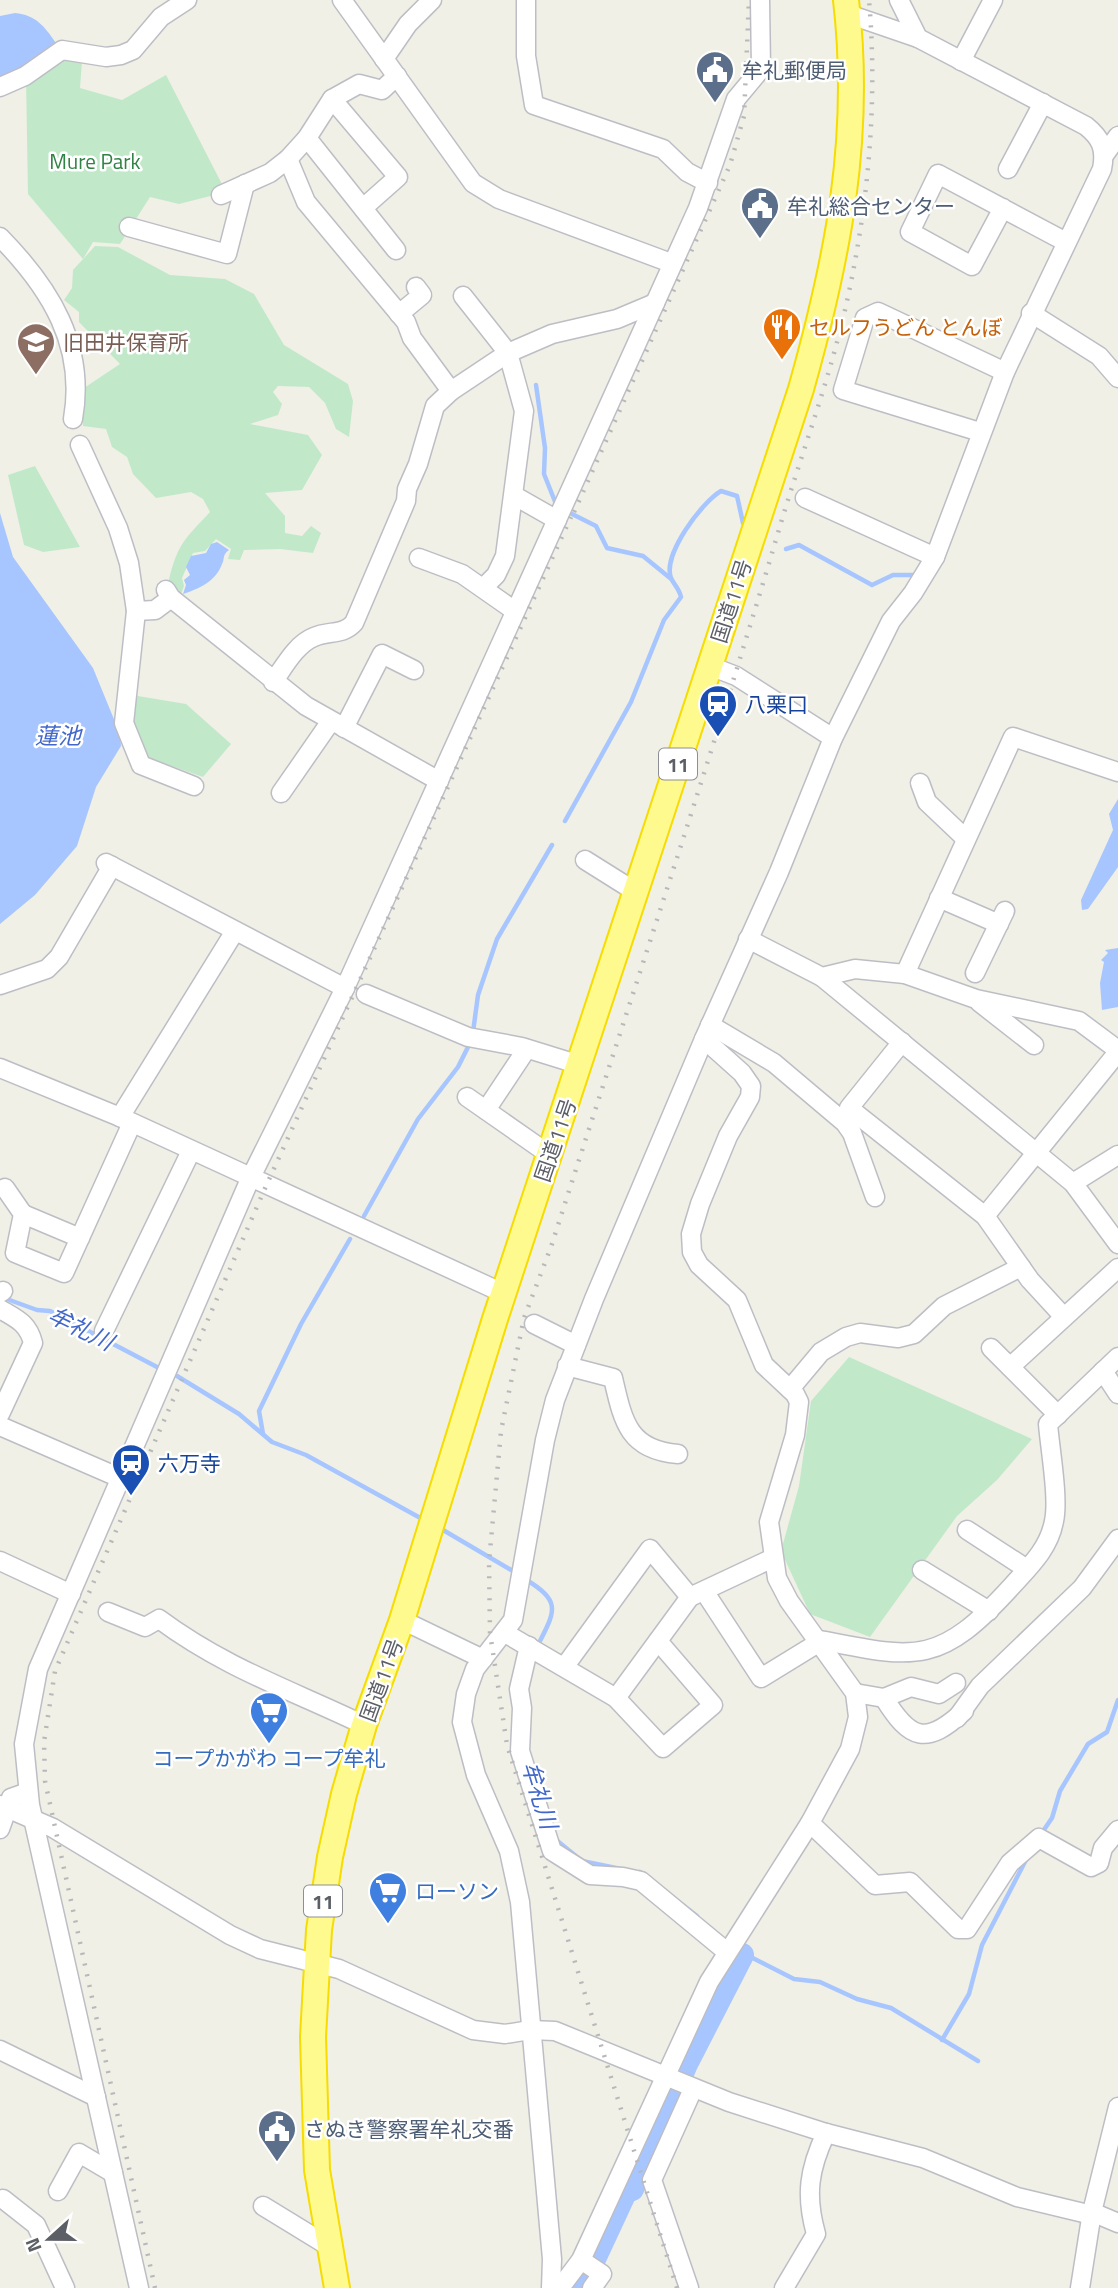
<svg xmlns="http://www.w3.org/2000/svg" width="1118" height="2288" viewBox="0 0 1118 2288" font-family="'Titillium Web','Noto Sans JP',sans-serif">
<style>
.green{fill:#c1e9c9}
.water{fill:#a7c6ff}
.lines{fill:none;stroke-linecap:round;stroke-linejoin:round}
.stream{stroke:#a7c6ff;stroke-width:4.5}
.river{stroke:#a7c6ff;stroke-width:24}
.minor-casing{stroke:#bdbec5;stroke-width:21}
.highway-casing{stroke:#f6dc00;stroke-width:28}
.minor{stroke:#fff;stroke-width:18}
.highway{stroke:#fffa8e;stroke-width:24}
.rail{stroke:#b8b8ba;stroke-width:4.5;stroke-dasharray:2 9;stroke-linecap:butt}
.labels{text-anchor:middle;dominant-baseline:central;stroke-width:5;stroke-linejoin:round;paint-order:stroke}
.shield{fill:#fff;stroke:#8e8f95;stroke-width:2}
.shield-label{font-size:19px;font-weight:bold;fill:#5d5f67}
.service-label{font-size:21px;fill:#4e5e75;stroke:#fff;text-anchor:start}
.park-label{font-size:21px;fill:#308345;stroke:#fff}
.food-label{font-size:21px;fill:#c56008;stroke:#fff;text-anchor:start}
.education-label{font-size:21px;fill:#785e54;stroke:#fff;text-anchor:start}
.street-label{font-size:21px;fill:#5d5f67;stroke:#fff}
.transit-label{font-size:21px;fill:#164399;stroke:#fff;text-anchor:start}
.shop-label{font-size:21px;fill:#366cbe;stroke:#fff}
.water-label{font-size:23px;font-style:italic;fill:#4268ca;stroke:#fff}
</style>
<rect width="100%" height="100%" fill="#f0f0e6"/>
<!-- green -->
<g class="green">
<polygon points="64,55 82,61 80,88 122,100 166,75 226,192 179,204 150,197 120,244 93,242 83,259 28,194 26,79"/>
<path d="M95,246L118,247L170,275L225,279L254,294L284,345L348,384L353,401L349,437L336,429L325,403L309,387L278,386L273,392L282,404L278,415L250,424L308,435L322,455L302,490L265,493L285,516V533L302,536L311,526L321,533L313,553L280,549L244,550L240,560L228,559L231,549L216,539L205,551L193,553L182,578L184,586L180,597L168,584C177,544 184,540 210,512L203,499L191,492L156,498L133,474L127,457L112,447L106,429L83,426L81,412L84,388L120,364L79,322V312L64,300L72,288L73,270Z"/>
<polygon points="35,466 80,547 43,552 24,545 8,475"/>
<polygon points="132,695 186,704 231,744 203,777 143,756 130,725"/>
<polygon points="849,1357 1032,1439 997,1480 957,1516 870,1637 810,1614 781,1551 799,1486 811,1401"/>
</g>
<!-- water -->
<g class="water">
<path d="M15,13C36,15 44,26 56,43L46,54L0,82V16Z"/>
<polygon points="0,513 13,557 93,668 120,734 121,746 96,787 77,846 35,895 0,924"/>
<path d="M217,542L229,550C222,555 225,558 222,564C216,581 199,589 183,594L186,585L184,580L190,575L186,567L191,556L206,553L211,544Z"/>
<polygon points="1118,799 1118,867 1088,909 1082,910 1081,900 1113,830 1109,814"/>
<polygon points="1118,948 1118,1007 1102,1010 1100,983 1104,962 1101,960 1108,953 1105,950"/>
<polygon points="638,2149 651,2165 604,2266 588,2288 568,2288"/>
</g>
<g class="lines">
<!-- stream -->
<g class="stream">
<polyline points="536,385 545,448 544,474 556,504"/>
<polyline points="568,512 596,526 607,548 643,556 670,578"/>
<polyline points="786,549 799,545 872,585 893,575 917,575"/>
<path d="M565,821L631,702L664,620L681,597C679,588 674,585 671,578C662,555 702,502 721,491L737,496L743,523"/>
<polyline points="473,1032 478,995 497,939 552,845"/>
<polyline points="364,1216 418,1119 458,1067 471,1041"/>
<polyline points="4,1298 37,1310 50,1311 157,1367"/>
<polyline points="177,1376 239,1414 272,1442 306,1455 424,1520"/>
<polyline points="263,1434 259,1411 301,1324 350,1239"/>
<polyline points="438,1527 518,1574"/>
<path d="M525,1579C563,1602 555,1611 537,1647"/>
<polyline points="1041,1834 1052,1818 1060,1791 1088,1744 1107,1732 1118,1700"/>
<polyline points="555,1839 582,1861 621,1869"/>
<polyline points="640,1872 697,1916"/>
<polyline points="735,1949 794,1979 820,1982 857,1999 891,2008 978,2061"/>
<polyline points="942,2040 969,1994 982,1945 1028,1856"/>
</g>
<!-- river -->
<polyline class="river" points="632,2189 686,2064 742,1955"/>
<defs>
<g id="minor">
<polyline points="342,0 473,183 499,199 671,263"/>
<polyline points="526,0 526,56 534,105 663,149 687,172 708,183"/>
<polyline points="848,14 918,38"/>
<polyline points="384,59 408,24 432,0"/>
<polyline points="961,61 993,0"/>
<polyline points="0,87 25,76 62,50 106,57 121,55 133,50 161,17 187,0"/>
<polyline points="332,99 398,177 363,208"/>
<polyline points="307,138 396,250"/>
<polyline points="1105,154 1118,136"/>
<polyline points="288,159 306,202 406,322 412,338 451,391"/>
<polyline points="1008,169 1043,103"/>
<polyline points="221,195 270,173 288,159 307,138 332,99 359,84 382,90 397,76"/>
<polyline points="1003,208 972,266 910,232 938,174 1066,242"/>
<polyline points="129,227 227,254 245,184"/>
<path d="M0,237C50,288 86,345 73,419"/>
<polyline points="463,296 508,353 524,411 505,556 496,575 484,587"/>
<polyline points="1031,313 1099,356 1118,378"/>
<polyline points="399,314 422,295 416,287"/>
<polyline points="980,432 843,390 865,318 878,312 1005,372"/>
<polyline points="80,445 118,528 129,563 136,611 124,723 141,765 194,786"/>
<polyline points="515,496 557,520"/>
<polyline points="805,498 935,557"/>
<polyline points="419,558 462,574 515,611"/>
<polyline points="166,590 171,598 306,706 439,781"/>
<polyline points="136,611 155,610 171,598"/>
<polyline points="710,666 736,676 833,738"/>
<path d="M273,682C284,667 296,644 314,637C329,630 342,636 354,623L406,501L407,489L418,464L435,406L451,391L508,353L552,334L617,319L655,303"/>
<polyline points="344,728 382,654 414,670"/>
<polyline points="920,783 927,802 966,839"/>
<polyline points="281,793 331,721"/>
<polyline points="585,860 636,892"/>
<polyline points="106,863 345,988"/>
<polyline points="939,898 999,924"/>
<polyline points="748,939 822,977 855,969 905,974 976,999 1079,1021 1118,1050"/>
<polyline points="975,973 1005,911"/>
<polyline points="905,974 1013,737 1118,772"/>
<polyline points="822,977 1073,1183 1118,1244"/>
<polyline points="0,985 47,969 59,957 112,866"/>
<polyline points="366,994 468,1037 522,1047 580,1065"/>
<polyline points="979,1002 1034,1045"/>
<polyline points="710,1025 774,1063 845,1123 852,1133 875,1197"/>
<polyline points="902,1042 849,1108 985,1216 1030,1280 1064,1317"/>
<polyline points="0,1068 120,1117 503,1293"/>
<polyline points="467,1097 550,1155"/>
<polyline points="486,1110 524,1053"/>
<polyline points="120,1117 235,931"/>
<polyline points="1073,1183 1118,1155"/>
<polyline points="5,1188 23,1214 15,1253 64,1273 132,1123"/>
<polyline points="23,1214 80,1238"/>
<polyline points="985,1216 1118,1052"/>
<polyline points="0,1293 3,1291"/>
<path d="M0,1309C17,1319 28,1323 33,1343L0,1414"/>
<polyline points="534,1324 576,1345"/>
<polyline points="104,1331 191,1151"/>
<polyline points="991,1348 1058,1415"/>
<path d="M567,1366L613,1378C623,1421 628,1450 678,1454"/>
<polyline points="1010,1367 1118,1268"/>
<polyline points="1103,1371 1118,1394"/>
<polyline points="790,1389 821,1352 846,1337 860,1333 898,1338 914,1334 944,1306 1021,1267"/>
<polyline points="0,1426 120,1478"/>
<polyline points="967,1530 1027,1569"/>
<polyline points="0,1561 71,1594"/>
<polyline points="922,1570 989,1611"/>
<polyline points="704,1591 761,1678 818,1643"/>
<path d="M108,1612L145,1627L159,1619C225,1668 291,1690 364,1725"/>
<polyline points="402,1620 483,1659"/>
<polyline points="505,1633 616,1698 663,1748 713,1705 658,1641"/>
<path d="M815,1639C916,1659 938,1667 1011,1587C1029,1567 1049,1549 1054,1521C1059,1499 1050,1449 1048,1424L1118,1357"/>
<polyline points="529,1646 519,1689 522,1708 520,1751 552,1851 590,1875 623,1877 641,1881 727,1952"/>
<polyline points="565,1666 650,1549 690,1597"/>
<polyline points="855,1693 884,1698 911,1687 939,1694 956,1683"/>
<polyline points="616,1698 690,1597 773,1558"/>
<path d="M884,1698C910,1740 926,1746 964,1711"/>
<polyline points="957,1718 980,1686 1082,1588 1118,1539"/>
<polyline points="0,1805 53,1828 230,1935 260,1949 339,1969 473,2030 505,2034 530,2030 555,2031 729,2102 826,2133 923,2158 1017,2197 1092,2215"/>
<polyline points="810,1823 875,1885 910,1882 958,1929 967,1929 1010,1863 1039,1838 1091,1867 1099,1863 1103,1848 1118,1830"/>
<polyline points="0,1829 11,1798 28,1792"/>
<polyline points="0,2050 96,2097"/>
<polyline points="58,2191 79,2153 113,2173"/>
<polyline points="3,2199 36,2225 65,2288"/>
<polyline points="263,2206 330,2247"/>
<polyline points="1092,2212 1118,2223"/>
<polyline points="581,2260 602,2274 592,2288"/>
<polyline points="139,2288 30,1805 24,1744 38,1669 250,1179 345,988 698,208 736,99 761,69 760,0"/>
<path d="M551,2288L552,2259L520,1902L509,1851L476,1775L462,1722L466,1694L475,1669L513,1620L545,1440L555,1400L594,1299L704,1039L779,872L833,738L891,621L913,593L935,557L1005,372L1102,169C1106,149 1101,138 1086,126L918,38L899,0"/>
<polyline points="560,2288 581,2260 709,1982 810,1823 850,1749 858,1717 855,1693 789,1601 777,1578 769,1522 795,1435 799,1402 795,1394 764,1365 737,1300 699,1265 692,1252 691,1234 700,1204 728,1136 750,1097 751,1086 742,1073 704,1039"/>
<polyline points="689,2288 652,2180 693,2089"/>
<path d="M784,2288L816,2234C805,2195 809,2169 826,2133"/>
<polyline points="1080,2288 1092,2212 1118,2107"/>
</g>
<path id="highway" d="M337,2288L317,2170L313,2037L319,1930L330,1857L344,1794L364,1725L402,1620L495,1319L801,389C838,258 862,137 846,0"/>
</defs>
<!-- minor casing -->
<use href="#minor" class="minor-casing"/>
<!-- highway casing -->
<use href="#highway" class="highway-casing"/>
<!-- minor -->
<use href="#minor" class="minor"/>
<!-- highway -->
<use href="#highway" class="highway"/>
<!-- rail -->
<g class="rail">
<polyline points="574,512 730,165 744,116 749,0"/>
<polyline points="155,2288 45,1781 44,1742 55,1671 266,1186 571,517"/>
<path d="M677,2288L507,1745L490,1633L489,1562L501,1431L524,1318L551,1247C629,1003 711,761 783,516C804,447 829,380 845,310C868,209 878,103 869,0"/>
</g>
</g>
<!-- icons -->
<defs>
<symbol id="civic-pin" viewBox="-11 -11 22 30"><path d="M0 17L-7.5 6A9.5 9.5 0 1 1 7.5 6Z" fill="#5c6f8a" stroke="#fff"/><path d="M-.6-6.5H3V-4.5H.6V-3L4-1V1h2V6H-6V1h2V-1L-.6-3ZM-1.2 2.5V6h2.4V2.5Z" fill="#fff"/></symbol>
<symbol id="restaurant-pin" viewBox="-11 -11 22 30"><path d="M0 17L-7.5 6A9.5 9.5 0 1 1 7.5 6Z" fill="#e8710a" stroke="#fff"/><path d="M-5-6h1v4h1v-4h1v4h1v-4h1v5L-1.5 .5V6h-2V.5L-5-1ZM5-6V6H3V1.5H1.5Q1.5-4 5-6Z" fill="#fff"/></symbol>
<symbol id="school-pin" viewBox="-11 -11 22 30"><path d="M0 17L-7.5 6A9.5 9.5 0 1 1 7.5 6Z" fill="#8d6e63" stroke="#fff"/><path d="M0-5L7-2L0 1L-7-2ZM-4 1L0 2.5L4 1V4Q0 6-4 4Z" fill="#fff"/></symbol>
<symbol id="station-pin" viewBox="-11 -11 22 30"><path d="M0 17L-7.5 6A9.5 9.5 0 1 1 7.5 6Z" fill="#1a4fb4" stroke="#fff"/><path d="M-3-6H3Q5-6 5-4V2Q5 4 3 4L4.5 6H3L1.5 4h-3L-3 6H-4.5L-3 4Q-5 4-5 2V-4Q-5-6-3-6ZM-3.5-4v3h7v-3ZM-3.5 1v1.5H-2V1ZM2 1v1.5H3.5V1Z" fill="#fff"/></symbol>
<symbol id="supermarket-pin" viewBox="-11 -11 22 30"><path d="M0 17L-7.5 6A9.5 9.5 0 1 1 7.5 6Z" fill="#3f7fe0" stroke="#fff"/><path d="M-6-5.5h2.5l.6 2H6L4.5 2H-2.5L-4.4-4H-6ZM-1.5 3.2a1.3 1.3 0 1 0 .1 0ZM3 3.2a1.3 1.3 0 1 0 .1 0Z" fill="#fff"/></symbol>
</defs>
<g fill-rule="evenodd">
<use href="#civic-pin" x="693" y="48" width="44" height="60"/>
<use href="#civic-pin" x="738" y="184" width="44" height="60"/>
<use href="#restaurant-pin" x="760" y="305" width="44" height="60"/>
<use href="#school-pin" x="14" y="320" width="44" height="60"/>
<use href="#station-pin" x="696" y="682" width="44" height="60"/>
<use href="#station-pin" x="109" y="1441" width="44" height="60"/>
<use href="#supermarket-pin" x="247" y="1689" width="44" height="60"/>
<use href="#supermarket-pin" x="366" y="1869" width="44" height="60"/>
<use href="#civic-pin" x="255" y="2107" width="44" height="60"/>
</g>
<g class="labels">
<!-- shield labels -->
<g class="shield">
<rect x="659" y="748.5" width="38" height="31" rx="5"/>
<rect x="304" y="1885.5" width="38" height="31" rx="5"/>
</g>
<g class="shield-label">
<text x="678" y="764">11</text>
<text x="323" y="1901">11</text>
</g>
<!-- service labels -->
<g class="service-label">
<text x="742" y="70">牟礼郵便局</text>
<text x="787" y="206">牟礼総合センター</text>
<text x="304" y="2129">さぬき警察署牟礼交番</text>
</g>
<!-- park labels -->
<g class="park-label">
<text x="95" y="161">Mure Park</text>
</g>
<!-- food labels -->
<g class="food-label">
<text x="809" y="327">セルフうどん とんぼ</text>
</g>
<!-- education labels -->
<g class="education-label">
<text x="63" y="342">旧田井保育所</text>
</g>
<!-- street labels -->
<g class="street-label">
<text transform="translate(731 601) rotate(-72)">国道11号</text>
<text transform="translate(555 1140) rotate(-71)">国道11号</text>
<text transform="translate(381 1680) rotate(-70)">国道11号</text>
</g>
<!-- transit labels -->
<g class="transit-label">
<text x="745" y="704">八栗口</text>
<text x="158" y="1463">六万寺</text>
</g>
<!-- shop labels -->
<g class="shop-label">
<text x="269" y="1758">コープかがわ コープ牟礼</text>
<text x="415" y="1891" text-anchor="start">ローソン</text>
</g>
<!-- water labels -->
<g class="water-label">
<text x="58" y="735">蓮池</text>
<text transform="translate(81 1328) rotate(26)">牟礼川</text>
<text transform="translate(540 1795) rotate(73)">牟礼川</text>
</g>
</g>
<!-- north arrow -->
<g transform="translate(49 2239) rotate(249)" stroke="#ffffff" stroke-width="5" paint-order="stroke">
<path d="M0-5L12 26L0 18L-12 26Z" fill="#5d5f67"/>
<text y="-10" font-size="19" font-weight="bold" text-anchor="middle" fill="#5d5f67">N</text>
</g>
</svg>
